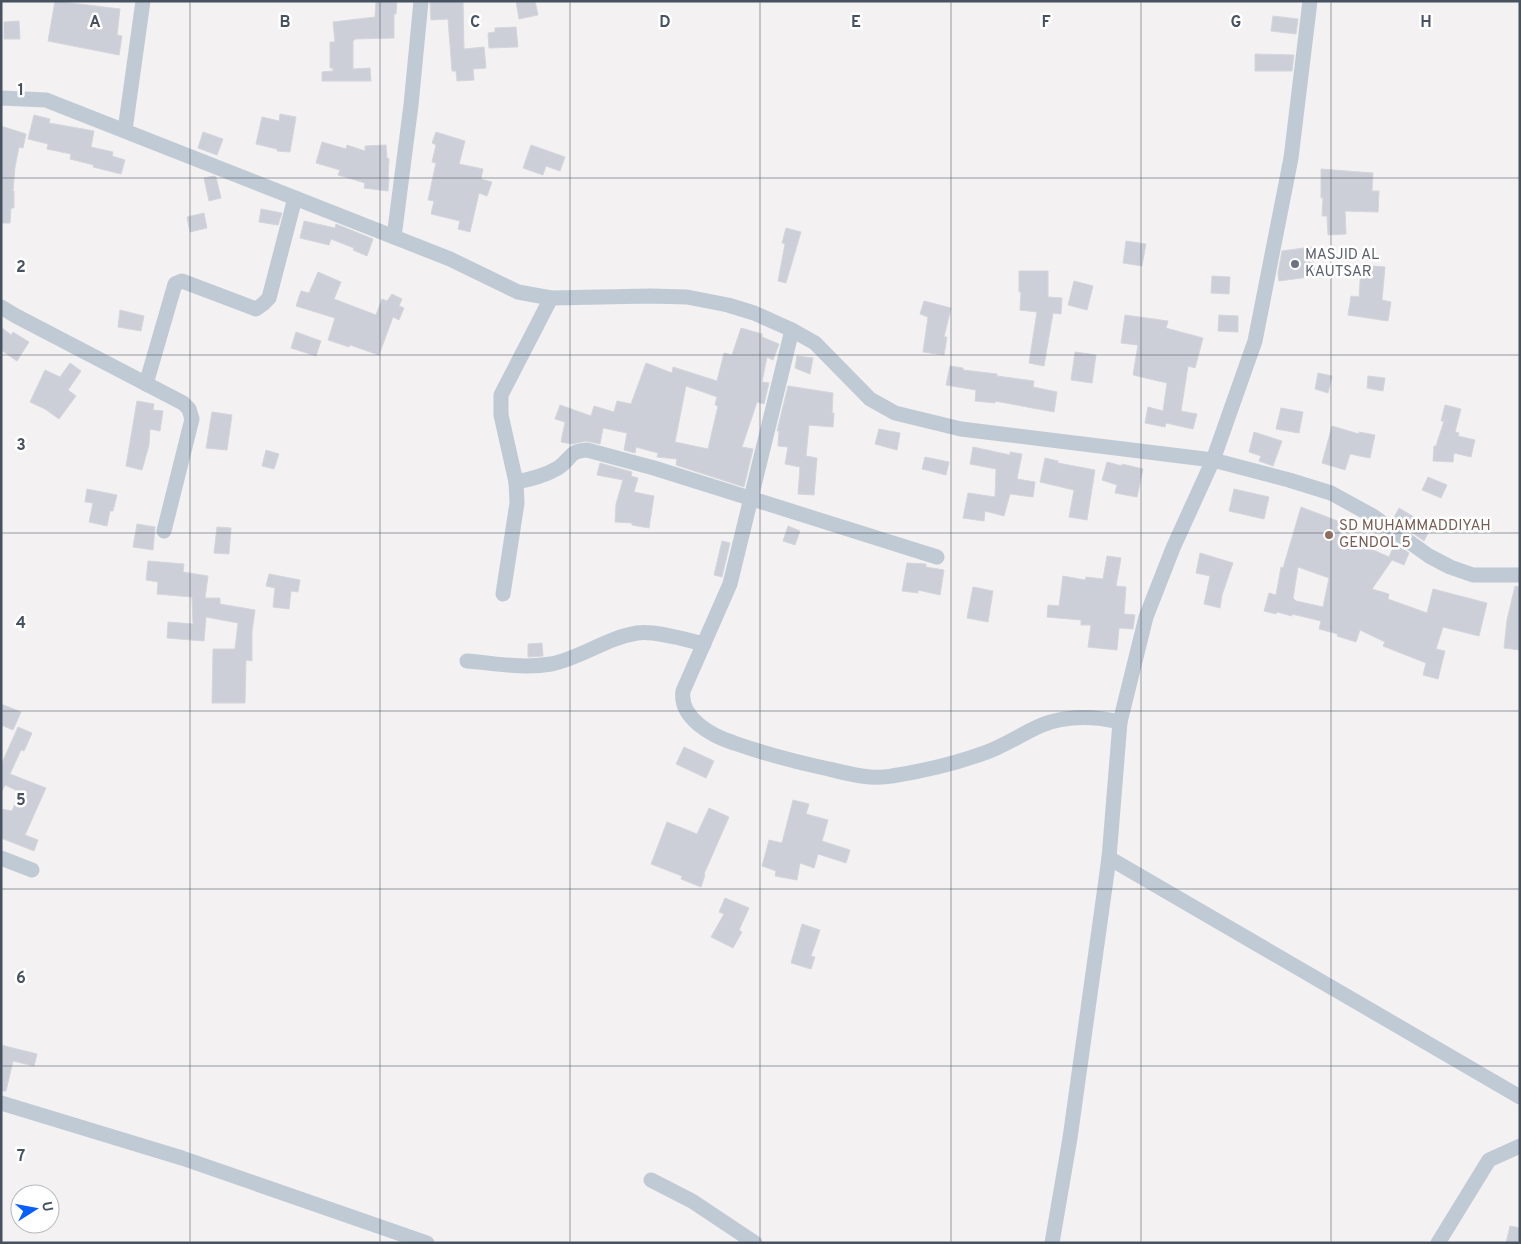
<svg xmlns="http://www.w3.org/2000/svg" width="1521" height="1244" viewBox="0 0 1521 1244" font-family="Overpass,sans-serif">
<style>
.building{fill:#cccfd7;stroke:#d4d6dd;fill-rule:evenodd}
.lines{fill:none;stroke-linecap:round;stroke-linejoin:round}
.minor{stroke:#c0cad4;stroke-width:15}
.grid{fill:none;stroke:#475260;stroke-width:1;stroke-opacity:0.55}
.worship-dot{fill:#6b7280;stroke:#fff;stroke-width:2}
.education-dot{fill:#8d6e63;stroke:#fff;stroke-width:2}
.labels{text-anchor:middle;dominant-baseline:central;stroke-width:5;stroke-linejoin:round;paint-order:stroke}
.worship-label{font-size:15px;fill:#5b616d;stroke:#fff;text-anchor:start}
.education-label{font-size:15px;fill:#785e54;stroke:#fff;text-anchor:start}
.grid-label{font-size:16px;text-anchor:middle;font-weight:bold;fill:#475260;stroke:#fff;stroke-width:5;stroke-linejoin:round;paint-order:stroke}
</style>
<rect width="100%" height="100%" fill="#f3f1f1"/>
<!-- building -->
<g class="building">
<polygon points="55,1 120,9 117,35 122,36 119,55 48,41"/>
<polygon points="376,1 397,1 396,14 394,14 394,38 355,39 353,41 353,69 370,68 371,81 322,81 322,72 333,71 333,68 330,68 330,42 335,42 333,22 375,17"/>
<polygon points="430,1 463,1 464,49 484,47 486,68 473,69 474,80 457,81 456,71 452,71 448,19 431,20"/>
<polygon points="516,1 535,1 538,15 519,19"/>
<polygon points="1273,16 1298,19 1296,34 1271,31"/>
<polygon points="19,21 20,39 4,39 4,22"/>
<polygon points="516,27 518,47 489,48 488,33 495,32 495,28"/>
<polygon points="1255,54 1294,55 1292,71 1255,71"/>
<polygon points="280,114 296,117 290,152 277,151 277,149 256,144 262,117 279,121"/>
<polygon points="34,115 50,119 49,123 94,131 91,147 113,152 112,156 125,160 121,174 93,167 94,165 70,159 71,154 47,149 48,144 28,139"/>
<polygon points="1,126 26,134 23,148 19,147 15,167 13,191 14,191 14,208 11,208 10,223 1,223"/>
<polygon points="203,132 223,139 217,155 198,148"/>
<polygon points="436,132 465,141 459,164 483,169 481,179 492,182 487,196 479,193 470,232 458,229 460,221 431,214 434,201 428,200 436,163 432,162 436,145 432,143"/>
<polygon points="322,142 346,149 347,145 365,151 365,146 386,145 387,158 389,159 388,178 389,178 388,191 364,188 365,183 338,175 340,170 316,163"/>
<polygon points="531,145 565,157 560,171 546,166 543,175 523,168"/>
<polygon points="1321,169 1373,173 1372,191 1379,191 1378,212 1345,211 1346,234 1328,235 1327,216 1322,216 1323,198 1321,198"/>
<polygon points="214,176 216,177 221,198 209,201 204,178"/>
<polygon points="261,209 282,213 278,225 259,222"/>
<polygon points="204,213 207,228 190,232 187,217"/>
<polygon points="304,221 335,228 336,224 373,239 367,256 353,250 354,248 331,239 329,245 300,238"/>
<polygon points="786,228 801,232 786,283 778,281 785,244 782,243"/>
<polygon points="1126,241 1146,244 1142,266 1123,263"/>
<polygon points="1311,247 1316,276 1279,281 1278,273 1282,251"/>
<polygon points="1361,265 1385,267 1382,300 1391,302 1388,321 1348,315 1351,296 1359,297"/>
<polygon points="1019,271 1048,271 1048,297 1062,298 1061,314 1053,313 1044,366 1029,363 1037,312 1020,310 1021,292 1019,292"/>
<polygon points="318,272 341,282 334,299 376,315 382,299 387,301 392,294 402,299 399,306 404,308 399,320 393,317 379,355 350,345 349,347 328,340 335,318 296,306 301,291 309,293"/>
<polygon points="1212,276 1230,277 1229,294 1211,293"/>
<polygon points="1074,281 1093,286 1087,310 1068,305"/>
<polygon points="924,301 951,308 944,337 947,337 944,355 923,352 928,317 920,314"/>
<polygon points="120,310 144,316 141,331 118,327"/>
<polygon points="1125,315 1168,321 1166,328 1203,338 1195,368 1188,366 1181,411 1197,414 1193,429 1166,423 1165,427 1145,423 1148,407 1163,411 1167,383 1133,375 1138,345 1121,343"/>
<polygon points="1219,315 1238,316 1238,332 1218,331"/>
<polygon points="1,327 11,335 13,332 29,342 17,361 1,350"/>
<path d="M741,328L762,334V337L779,344L773,360L767,357L762,382L769,383L764,404L757,402L742,447L753,449L744,487L676,465L677,459L657,457L658,453L636,447L635,453L624,450L627,433L603,428L600,444L586,441L572,444L561,442L565,422L555,419L560,405L591,416L594,406L614,412L617,401L631,404L646,363L672,373L673,367L717,381L724,353L732,355ZM686,386L717,397L715,405L718,406L708,449L675,442Z"/>
<polygon points="296,332 321,341 316,356 291,348"/>
<polygon points="1075,352 1096,355 1092,383 1071,380"/>
<polygon points="797,356 813,358 810,374 795,368"/>
<polygon points="70,363 81,371 68,390 76,396 59,419 45,409 30,402 45,370 60,377"/>
<polygon points="950,366 963,368 963,370 997,374 997,376 1034,381 1033,387 1057,392 1054,412 995,401 995,403 975,401 976,390 946,385"/>
<polygon points="1318,373 1332,376 1328,393 1315,389"/>
<polygon points="1368,376 1385,378 1383,391 1367,388"/>
<polygon points="788,386 833,393 832,413 834,413 833,427 809,425 806,456 817,458 814,495 798,494 800,467 785,464 788,447 778,446 779,431 777,431"/>
<polygon points="137,401 154,404 153,410 163,411 160,431 150,429 149,445 142,470 126,466"/>
<polygon points="1445,405 1461,409 1455,432 1459,433 1458,436 1475,440 1471,457 1454,453 1453,462 1433,461 1434,446 1436,446 1444,421 1441,421"/>
<polygon points="1281,408 1303,412 1299,433 1276,429"/>
<polygon points="212,412 232,415 227,450 206,448"/>
<polygon points="1332,426 1359,434 1359,432 1375,435 1370,458 1350,454 1345,470 1322,463"/>
<polygon points="879,429 900,433 897,450 875,444"/>
<polygon points="1254,432 1282,441 1273,466 1259,461 1261,456 1249,452"/>
<polygon points="973,447 1010,455 1010,452 1022,454 1017,479 1035,482 1033,497 1010,494 1004,516 985,511 984,521 963,518 968,493 995,497 996,469 970,464"/>
<polygon points="266,450 279,454 274,469 262,466"/>
<polygon points="925,457 949,462 946,475 922,469"/>
<polygon points="1045,458 1058,461 1058,463 1095,470 1087,520 1069,517 1074,490 1040,482"/>
<polygon points="1107,462 1122,466 1122,464 1143,469 1137,497 1115,493 1117,485 1102,480"/>
<polygon points="600,463 632,472 631,476 638,478 634,492 654,496 649,528 632,525 632,523 615,522 616,504 623,480 597,475"/>
<polygon points="1428,477 1447,485 1441,498 1422,490"/>
<polygon points="87,489 117,495 113,511 110,511 107,526 89,522 93,503 85,502"/>
<polygon points="1234,489 1269,497 1264,519 1229,511"/>
<path d="M1301,507L1343,523L1339,535L1361,542L1360,544L1389,557L1395,543L1409,553L1404,565L1392,560L1372,589L1389,594L1388,599L1427,613L1433,589L1487,603L1479,636L1443,627L1436,649L1445,651L1438,679L1423,675L1426,663L1383,646L1385,642L1360,630L1356,642L1337,636L1338,634L1319,629L1321,621L1292,614V616L1277,612L1276,614L1264,611L1269,593L1276,595L1281,567L1283,568ZM1298,567L1329,578L1323,607L1296,601L1293,598Z"/>
<polygon points="1399,508 1431,527 1424,541 1393,519"/>
<polygon points="137,524 155,527 153,550 133,547"/>
<polygon points="788,526 800,531 795,545 783,541"/>
<polygon points="217,527 231,528 229,554 214,553"/>
<polygon points="722,541 730,543 722,577 714,575"/>
<polygon points="1200,553 1233,563 1222,595 1220,608 1204,604 1210,576 1196,573"/>
<polygon points="1107,556 1121,558 1116,586 1126,587 1124,614 1135,615 1133,629 1119,628 1117,650 1088,647 1091,625 1081,625 1081,620 1047,617 1048,605 1059,606 1063,576 1085,580 1086,577 1103,579"/>
<polygon points="148,561 184,564 183,572 208,576 205,598 220,598 220,604 255,610 252,632 252,661 246,660 245,703 212,703 213,649 235,649 238,623 206,617 204,641 167,638 168,622 193,624 192,597 157,594 158,582 146,580"/>
<polygon points="907,563 926,564 926,567 944,570 940,595 918,590 918,593 902,591"/>
<polygon points="269,574 300,580 298,592 291,591 289,609 273,607 275,588 266,586"/>
<polygon points="1515,586 1520,587 1520,650 1504,648 1507,620"/>
<polygon points="973,587 993,591 988,622 967,618"/>
<polygon points="542,643 543,656 528,657 528,644"/>
<polygon points="1,704 21,712 13,730 1,725"/>
<polygon points="18,727 32,733 24,751 21,750 10,774 46,788 25,835 38,840 34,851 1,838 1,809 12,811 20,792 5,785 1,793 1,765"/>
<polygon points="684,747 714,761 706,778 676,764"/>
<polygon points="793,800 809,804 806,814 828,820 822,841 850,850 846,863 818,854 814,868 800,863 797,880 775,876 776,871 762,866 769,840 782,843"/>
<polygon points="709,808 729,817 704,874 705,875 701,887 681,879 682,876 651,864 667,822 697,834"/>
<polygon points="725,898 749,908 739,930 742,932 733,948 711,937 724,914 719,912"/>
<polygon points="802,924 820,930 811,956 815,957 811,969 791,963"/>
<polygon points="1,1045 37,1054 34,1066 13,1061 6,1091 1,1091"/>
<polygon points="1510,1226 1520,1228 1520,1243 1506,1243"/>
</g>
<g class="lines">
<!-- minor -->
<g class="minor">
<polyline points="1,98 46,100 450,259 518,292 551,298 650,296 687,297 728,305 754,313 792,330 815,343 870,399 895,413 961,429 1213,460 1289,480 1331,493 1373,516 1429,556 1450,567 1473,575 1520,575"/>
<polyline points="125,130 143,1"/>
<polyline points="394,237 411,105 421,1"/>
<polyline points="1,307 16,316 183,403 189,409 192,419 164,531"/>
<path d="M792,330L730,584L683,691C679,718 712,736 734,743C766,754 796,762 829,769C849,774 872,780 892,776C924,771 957,763 987,752C1006,745 1023,733 1042,725C1067,715 1094,716 1120,722"/>
<polyline points="146,384 175,284 182,281 256,309 263,304 269,298 295,198"/>
<path d="M516,482C532,479 544,476 558,468C572,459 568,451 587,450L654,468L937,557"/>
<polyline points="503,594 517,503 516,482 501,415 501,395 551,298"/>
<path d="M467,661C494,663 523,669 551,664C581,658 606,638 637,633C654,630 687,640 704,644"/>
<polyline points="1,858 32,870"/>
<polyline points="1109,858 1520,1097"/>
<polyline points="1,1103 182,1158 427,1243"/>
<polyline points="651,1180 692,1201 755,1243"/>
<polyline points="1052,1243 1070,1138 1109,858 1120,722 1146,617 1173,548 1213,460 1255,341 1291,158 1310,1"/>
<polyline points="1438,1243 1489,1160 1520,1146"/>
</g>
</g>
<!-- grid -->
<path class="grid" d="M190,1V1243M380,1V1243M570,1V1243M760,1V1243M951,1V1243M1141,1V1243M1331,1V1243M1,178H1520M1,355H1520M1,533H1520M1,711H1520M1,889H1520M1,1066H1520"/>
<!-- markers -->
<circle class="worship-dot" cx="1295" cy="264" r="5"/>
<circle class="education-dot" cx="1329" cy="535" r="5"/>
<g class="labels">
<!-- worship labels -->
<g class="worship-label">
<text x="1305" y="255">MASJID AL<tspan x="1305" dy="17">KAUTSAR</tspan></text>
</g>
<!-- education labels -->
<g class="education-label">
<text x="1339" y="526">SD MUHAMMADDIYAH<tspan x="1339" dy="17">GENDOL 5</tspan></text>
</g>
</g>
<g class="grid-label">
<text x="95" y="27">A</text>
<text x="285" y="27">B</text>
<text x="475" y="27">C</text>
<text x="665" y="27">D</text>
<text x="856" y="27">E</text>
<text x="1046" y="27">F</text>
<text x="1236" y="27">G</text>
<text x="1426" y="27">H</text>
<text x="21" y="95">1</text>
<text x="21" y="272">2</text>
<text x="21" y="450">3</text>
<text x="21" y="628">4</text>
<text x="21" y="805">5</text>
<text x="21" y="983">6</text>
<text x="21" y="1161">7</text>
</g>
<!-- border -->
<rect width="1521" height="1244" fill="none" stroke="#475260" stroke-width="5"/>
<!-- north arrow -->
<g transform="translate(35 1209) rotate(79)"><circle r="24" fill="#ffffff" stroke="#b5babf"/>
<path d="M0-4L9 19L0 12L-9 19Z" fill="#085ff6"/>
<text y="-8" font-size="14" font-weight="bold" text-anchor="middle" fill="#475260">U</text>
</g>
</svg>
